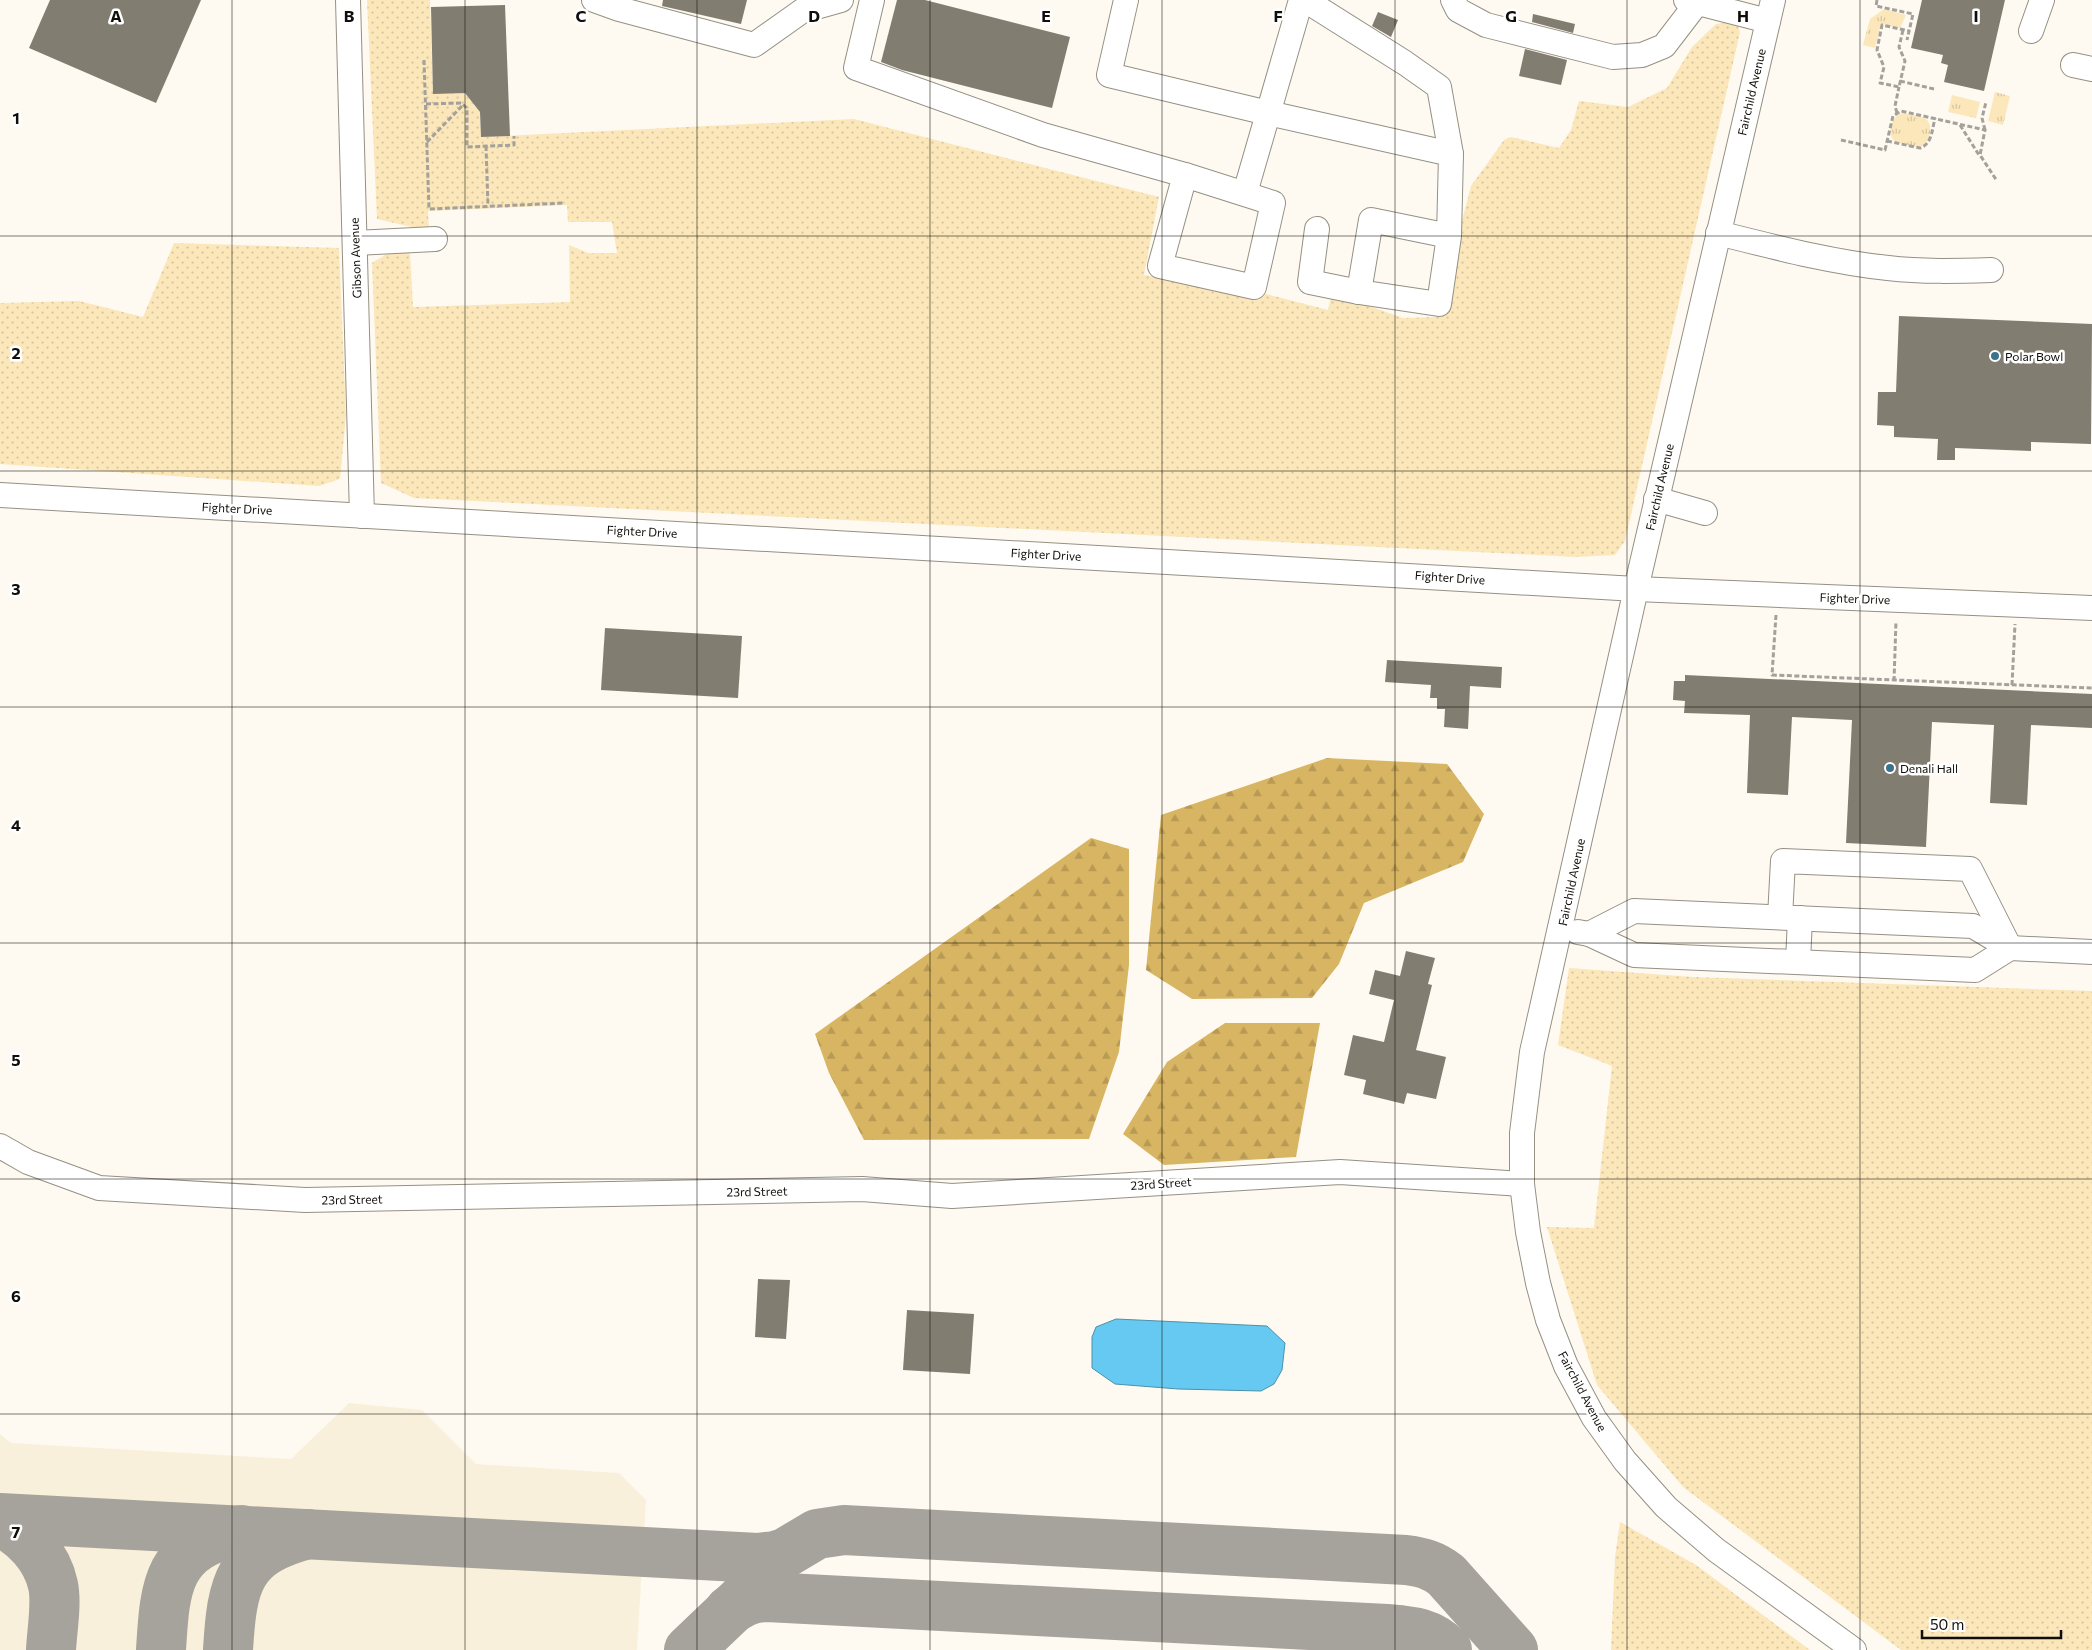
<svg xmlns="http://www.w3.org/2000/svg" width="2092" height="1650" viewBox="0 0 2092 1650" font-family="Commissioner,sans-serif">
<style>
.built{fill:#f9f0db}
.grass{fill:url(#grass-dots)}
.forest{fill:url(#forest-firs)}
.park{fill:url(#park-tufts)}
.water{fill:#65c9f1;stroke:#4c91ac}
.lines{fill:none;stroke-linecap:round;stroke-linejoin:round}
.taxiway{stroke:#a6a29c;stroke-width:50}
.building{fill:#827d71}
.minor-casing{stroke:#959083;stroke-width:26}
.path{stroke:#a4a09a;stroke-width:3;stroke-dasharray:5 2.5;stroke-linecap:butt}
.minor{stroke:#fff;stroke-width:24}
.grid{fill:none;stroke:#100e0a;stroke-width:1;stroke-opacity:0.55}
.poi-dot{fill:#39748c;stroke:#fff;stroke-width:2}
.labels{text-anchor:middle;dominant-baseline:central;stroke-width:5;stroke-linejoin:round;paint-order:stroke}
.street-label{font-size:12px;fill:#100e0a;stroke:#fff}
.poi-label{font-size:12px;fill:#100e0a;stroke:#fff;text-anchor:start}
.grid-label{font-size:16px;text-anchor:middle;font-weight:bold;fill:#100e0a;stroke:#fff;stroke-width:5;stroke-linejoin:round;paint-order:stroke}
</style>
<defs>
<pattern id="grass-dots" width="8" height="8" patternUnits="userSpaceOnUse" patternTransform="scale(1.25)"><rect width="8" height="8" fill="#fbe7ba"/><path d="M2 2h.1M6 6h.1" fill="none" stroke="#d6c59f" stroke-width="1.8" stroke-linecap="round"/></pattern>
<pattern id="forest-firs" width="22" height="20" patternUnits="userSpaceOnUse" patternTransform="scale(1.25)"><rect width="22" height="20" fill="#d8b562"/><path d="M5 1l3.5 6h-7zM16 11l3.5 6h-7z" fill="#b89a54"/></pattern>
<pattern id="park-tufts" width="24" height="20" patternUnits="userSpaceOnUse" patternTransform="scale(1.25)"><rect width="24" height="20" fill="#fbe7ba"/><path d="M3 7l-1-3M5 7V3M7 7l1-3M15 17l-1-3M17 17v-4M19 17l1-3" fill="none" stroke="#d6c59f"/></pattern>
</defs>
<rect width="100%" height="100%" fill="#fefaf2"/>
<!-- built -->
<polygon class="built" points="349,1403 422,1410 476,1464 619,1473 646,1500 637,1650 0,1650 0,1434 11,1443 291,1459"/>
<!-- grass -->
<g class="grass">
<polygon points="367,0 430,0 433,93 465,93 480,112 481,137 854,119 1159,197 1144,275 1262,293 1328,310 1332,293 1403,318 1437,317 1471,186 1504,140 1511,137 1559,148 1571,130 1579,101 1628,107 1667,88 1692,47 1716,24 1736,21 1740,32 1625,541 1615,555 1576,557 414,498 381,483 372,263 388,253 410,253 413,307 570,302 569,245 588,253 617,253 612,222 568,222 567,205 428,211 429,231 377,219"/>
<polygon points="174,243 339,248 346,415 340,479 319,486 0,464 0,303 79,301 143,317"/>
<polygon points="1569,968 1693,977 2092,991 2092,1650 1901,1650 1683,1487 1597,1385 1547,1227 1594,1228 1612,1066 1558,1045"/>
<polygon points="1620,1522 1696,1565 1810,1650 1611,1650 1615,1557"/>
</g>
<!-- forest -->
<g class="forest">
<polygon points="1327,758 1447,764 1484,814 1463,862 1364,903 1339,964 1312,998 1192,999 1146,970 1161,815"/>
<polygon points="1091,838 1129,849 1129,965 1119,1052 1089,1139 864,1140 829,1073 815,1034"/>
<polygon points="1225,1023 1320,1023 1296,1157 1164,1165 1123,1134 1167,1062"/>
</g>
<!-- park -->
<g class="park">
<polygon points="1884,9 1906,15 1900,28 1881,24 1875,48 1863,45 1870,19"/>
<polygon points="1995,92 2010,96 2003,125 1988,121"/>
<polygon points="1952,95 1980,102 1976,118 1948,112"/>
<path d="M1903,113C1910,115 1920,115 1926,119C1935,126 1929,147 1918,147C1911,146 1895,144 1892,138C1887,129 1894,114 1903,113Z"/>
</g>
<!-- water -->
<polygon class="water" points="1116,1319 1267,1326 1285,1343 1282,1370 1274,1384 1261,1391 1178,1389 1115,1384 1092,1368 1092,1337 1096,1327"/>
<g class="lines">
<!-- taxiway -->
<g class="taxiway">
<path d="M0,1518L758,1558L775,1556L785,1553L817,1534L844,1530L1406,1560C1422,1562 1433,1565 1446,1575L1513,1650"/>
<path d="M0,1522C25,1533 47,1557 53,1585C57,1603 52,1630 51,1650"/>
<path d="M730,1610C743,1602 752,1597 767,1597L1387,1629C1411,1631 1430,1632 1447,1650"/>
<path d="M161,1650C165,1584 167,1546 242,1530"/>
<path d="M228,1650C232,1583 238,1552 308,1534"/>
<polyline points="689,1650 755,1587"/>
</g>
</g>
<!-- building -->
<g class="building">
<polygon points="50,0 201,0 156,103 29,48"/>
<polygon points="663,0 747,0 741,24 662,6"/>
<polygon points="897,0 925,0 1070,37 1052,108 902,70 881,62"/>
<polygon points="1922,0 2005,0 1984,91 1944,82 1948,65 1941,63 1943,55 1911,48"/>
<polygon points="505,5 510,136 481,137 480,112 465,93 433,94 431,7"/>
<polygon points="1378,12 1398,20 1391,37 1372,26"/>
<polygon points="1533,14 1575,24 1573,33 1532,22"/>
<polygon points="1525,49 1567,60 1561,85 1519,76"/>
<polygon points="1899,316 2092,324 2091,444 2031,442 2031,451 1955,448 1955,460 1937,460 1938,439 1894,437 1894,426 1877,425 1878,392 1896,392"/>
<polygon points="605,628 742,636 738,698 601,690"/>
<polygon points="1387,660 1502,667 1501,688 1470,686 1468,729 1444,727 1445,709 1437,709 1437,698 1430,698 1431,685 1385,682"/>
<polygon points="1685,675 2092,694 2092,728 2031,725 2027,805 1990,803 1994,725 1932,722 1926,847 1846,843 1852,720 1792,717 1788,795 1747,793 1750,715 1684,713 1685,701 1673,700 1674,681 1685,681"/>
<polygon points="1406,951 1435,958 1428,984 1432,985 1416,1050 1446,1057 1436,1099 1407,1093 1404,1104 1363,1094 1366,1080 1344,1075 1353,1035 1384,1042 1394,1000 1369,994 1375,970 1400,976"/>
<polygon points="758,1279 790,1280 786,1339 755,1337"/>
<polygon points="907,1310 974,1314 970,1374 903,1370"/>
</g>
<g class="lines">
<defs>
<g id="minor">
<polyline points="348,0 362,516"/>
<polyline points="594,0 619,9 754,45 802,11 841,0"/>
<polyline points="872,0 856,68 1043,135 1185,175"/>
<polyline points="1126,0 1109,75 1268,113 1451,154 1449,236 1439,304 1359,292 1371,220 1449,236"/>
<polyline points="1305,0 1405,63 1439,87 1451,154"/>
<polyline points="1453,0 1458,10 1486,25 1613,57 1642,55 1664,46 1697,3"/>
<polyline points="1686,0 1768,21"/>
<polyline points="1773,0 1636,589 1532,1052 1522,1133 1522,1184 1528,1232 1538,1283 1548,1320 1566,1366 1594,1418 1625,1461 1666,1507 1716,1550 1854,1650"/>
<polyline points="2031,31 2042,0"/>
<polyline points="2073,65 2092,69"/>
<polygon points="1185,175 1273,203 1254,287 1160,266"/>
<polyline points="1245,193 1301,0"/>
<polyline points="1317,229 1310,282 1359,292"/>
<path d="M1718,233C1774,247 1831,262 1888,268C1922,272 1957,271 1991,270"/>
<polyline points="355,243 435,239"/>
<polyline points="0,495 1636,589 2092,608"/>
<polyline points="1656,499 1705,513"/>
<polyline points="1780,917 1783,861 1970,869 2010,948"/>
<polyline points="1578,932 1589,934 1634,955 1975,970 2010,948"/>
<polyline points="1589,934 1634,911 1973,926 2010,948 2092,952"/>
<polyline points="1798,962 1800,918"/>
<polyline points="0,1146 28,1162 99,1188 305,1200 862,1189 952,1196 1340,1172 1522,1184"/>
</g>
</defs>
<!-- minor casing -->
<use href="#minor" class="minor-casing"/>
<!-- path -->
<g class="path">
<polyline points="1877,0 1876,6 1913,14 1907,40"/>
<polyline points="1903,30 1899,47 1905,61 1899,87 1880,83 1884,67 1877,50 1882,25 1909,31"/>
<polyline points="424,60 429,209 565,203"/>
<polyline points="1900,81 1934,89"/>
<polyline points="426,104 461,103 467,108 467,147 514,145 514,136"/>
<polyline points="1897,113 1895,106 1899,87"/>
<polyline points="1960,125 1979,155"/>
<polyline points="1985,130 1982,118 1986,102"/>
<polyline points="1841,140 1885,150 1893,116 1901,111 1985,130 1980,155 1997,181"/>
<path d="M1887,141L1920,148C1932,144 1932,130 1935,118"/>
<polyline points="427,142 463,105"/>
<polyline points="486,146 488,206"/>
<polyline points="1776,615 1772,675 2092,688"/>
<polyline points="1894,681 1896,621"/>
<polyline points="2012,685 2015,624"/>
</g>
<!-- minor -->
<use href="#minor" class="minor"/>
</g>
<!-- grid -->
<path class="grid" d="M232,0V1650M465,0V1650M697,0V1650M930,0V1650M1162,0V1650M1395,0V1650M1627,0V1650M1860,0V1650M0,236H2092M0,471H2092M0,707H2092M0,943H2092M0,1179H2092M0,1414H2092"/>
<!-- markers -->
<g class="poi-dot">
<circle cx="1995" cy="356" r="5"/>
<circle cx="1890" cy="768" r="5"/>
</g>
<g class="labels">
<!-- street labels -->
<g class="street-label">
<text transform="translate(1751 92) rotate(-77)">Fairchild Avenue</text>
<text transform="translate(355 258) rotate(-92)">Gibson Avenue</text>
<text transform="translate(1659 487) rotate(-77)">Fairchild Avenue</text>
<text transform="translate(237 508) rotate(3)">Fighter Drive</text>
<text transform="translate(642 531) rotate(3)">Fighter Drive</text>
<text transform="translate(1046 554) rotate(3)">Fighter Drive</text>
<text transform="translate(1450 577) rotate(4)">Fighter Drive</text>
<text transform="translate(1855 598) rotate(2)">Fighter Drive</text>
<text transform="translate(1571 882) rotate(-78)">Fairchild Avenue</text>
<text transform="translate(1161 1183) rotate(-4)">23rd Street</text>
<text transform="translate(757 1191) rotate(-1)">23rd Street</text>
<text transform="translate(352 1199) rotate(-1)">23rd Street</text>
<text transform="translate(1583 1391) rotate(62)">Fairchild Avenue</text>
</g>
<!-- poi labels -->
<g class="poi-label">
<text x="2005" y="356">Polar Bowl</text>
<text x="1900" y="768">Denali Hall</text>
</g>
</g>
<g class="grid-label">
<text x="116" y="22">A</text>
<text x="349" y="22">B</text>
<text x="581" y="22">C</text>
<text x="814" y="22">D</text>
<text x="1046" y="22">E</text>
<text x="1278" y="22">F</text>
<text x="1511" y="22">G</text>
<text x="1743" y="22">H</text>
<text x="1976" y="22">I</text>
<text x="16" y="124">1</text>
<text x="16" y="359">2</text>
<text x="16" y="595">3</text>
<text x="16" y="831">4</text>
<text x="16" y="1066">5</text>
<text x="16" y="1302">6</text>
<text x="16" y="1538">7</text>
</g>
<!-- scale -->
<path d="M1922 1630v8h139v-8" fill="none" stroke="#100e0a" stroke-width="2.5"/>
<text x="1930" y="1630" font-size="15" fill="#100e0a" stroke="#ffffff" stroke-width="4" paint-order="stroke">50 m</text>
</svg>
